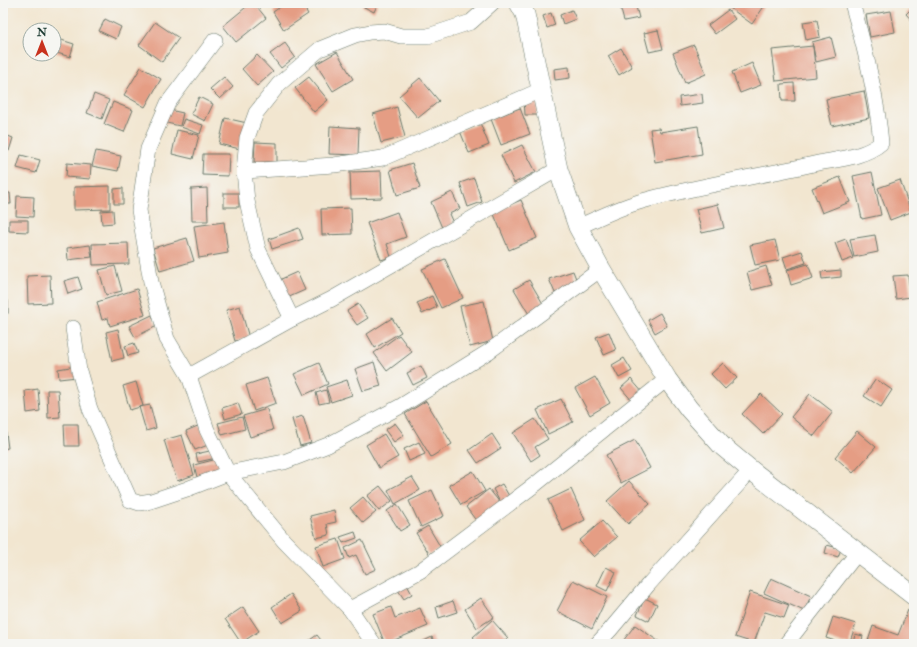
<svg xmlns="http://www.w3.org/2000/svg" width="917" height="647" viewBox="0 0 917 647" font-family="'IM FELL Double Pica',serif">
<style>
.building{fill:#e59d84}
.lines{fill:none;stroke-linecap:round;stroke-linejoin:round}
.minor-casing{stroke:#69786b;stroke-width:16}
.tertiary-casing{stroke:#69786b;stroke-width:20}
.minor{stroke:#fff;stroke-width:15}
.tertiary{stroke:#fff;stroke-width:19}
</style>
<rect width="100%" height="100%" fill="#f6f6f2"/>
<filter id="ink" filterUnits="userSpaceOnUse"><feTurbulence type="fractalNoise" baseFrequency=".025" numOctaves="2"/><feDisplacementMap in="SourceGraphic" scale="8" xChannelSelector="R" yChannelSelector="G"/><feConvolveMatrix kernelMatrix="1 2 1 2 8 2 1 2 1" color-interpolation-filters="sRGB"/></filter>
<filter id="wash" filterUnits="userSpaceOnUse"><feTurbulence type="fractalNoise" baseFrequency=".012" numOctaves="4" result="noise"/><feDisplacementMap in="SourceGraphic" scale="16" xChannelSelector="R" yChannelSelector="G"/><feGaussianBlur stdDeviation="0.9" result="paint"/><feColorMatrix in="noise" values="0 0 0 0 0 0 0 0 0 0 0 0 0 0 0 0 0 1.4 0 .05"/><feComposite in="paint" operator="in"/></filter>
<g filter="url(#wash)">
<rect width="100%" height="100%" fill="#f2e6d0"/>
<g id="blocks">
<!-- building -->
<g class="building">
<polygon points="251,3 254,3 266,18 236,42 223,26"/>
<polygon points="286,3 301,3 308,14 284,30 273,12"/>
<polygon points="364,3 378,3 374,12 362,6"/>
<polygon points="619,3 635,3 639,18 624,21"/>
<polygon points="723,3 762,3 765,5 752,24"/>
<polygon points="914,6 914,23 906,14"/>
<polygon points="572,10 576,19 563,24 560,15"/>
<polygon points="728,10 735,19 715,34 708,25"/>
<polygon points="891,11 895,32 870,37 866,15"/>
<polygon points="551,13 555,25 547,28 543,16"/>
<polygon points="105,19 121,27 116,39 99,31"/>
<polygon points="817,20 820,37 806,40 803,22"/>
<polygon points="155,22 179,38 162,62 139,45"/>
<polygon points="658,30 663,49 649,52 644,33"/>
<polygon points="831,37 836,57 816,62 812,42"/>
<polygon points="55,38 74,44 70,57 54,52"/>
<polygon points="285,43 295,57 281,68 270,54"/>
<polygon points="694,45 706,74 685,83 673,53"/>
<polygon points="813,46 816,77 776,81 772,50"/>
<polygon points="621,48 632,67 619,75 608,56"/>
<polygon points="337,52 353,79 333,91 316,64"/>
<polygon points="257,55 273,72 257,86 242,69"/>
<polygon points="752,63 761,85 740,93 732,72"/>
<polygon points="141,67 161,79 145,107 124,95"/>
<polygon points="569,67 570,78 555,80 554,69"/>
<polygon points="224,77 233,87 220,99 210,89"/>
<polygon points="309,77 328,100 314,112 295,88"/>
<polygon points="420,78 439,101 418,118 399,96"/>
<polygon points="794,83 795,101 782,101 781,84"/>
<polygon points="864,91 869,118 832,126 826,99"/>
<polygon points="94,94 109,100 102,119 87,113"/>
<polygon points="702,94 703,103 680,106 679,97"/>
<polygon points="199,97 213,104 205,121 191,114"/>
<polygon points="524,99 537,99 538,115 525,115"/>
<polygon points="113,102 133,110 124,132 104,124"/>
<polygon points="397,107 405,137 381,143 373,114"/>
<polygon points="520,108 530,134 501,145 491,119"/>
<polygon points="165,109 183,113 180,126 162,122"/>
<polygon points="225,118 247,123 240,149 219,144"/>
<polygon points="184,119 203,125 200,134 181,127"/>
<polygon points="480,123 489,145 469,153 460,131"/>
<polygon points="330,126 359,128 358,155 329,154"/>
<polygon points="698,126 702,154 655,162 650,129 659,128 660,132"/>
<polygon points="177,130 199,135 193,159 172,154"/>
<polygon points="3,134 13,138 9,151 3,149"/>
<polygon points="255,142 277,143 277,162 254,162"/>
<polygon points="522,145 536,172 514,183 501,155"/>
<polygon points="96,151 121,156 118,171 92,166"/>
<polygon points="203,154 229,154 228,176 202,175"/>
<polygon points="21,155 40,160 36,173 17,168"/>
<polygon points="67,163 91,165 90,179 66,177"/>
<polygon points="412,163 420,188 397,195 390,170"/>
<polygon points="381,171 382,198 351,199 350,172"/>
<polygon points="872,172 881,215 862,219 853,176"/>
<polygon points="840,177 850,202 822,213 812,188"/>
<polygon points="474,178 482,202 468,207 460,183"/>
<polygon points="900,180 911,212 890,220 878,188"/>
<polygon points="110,186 110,209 74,210 74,187"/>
<polygon points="123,188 123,204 114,204 114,189"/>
<polygon points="207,188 208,221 192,221 191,189"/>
<polygon points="452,192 460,209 449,214 454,225 443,230 431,202"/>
<polygon points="3,193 10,193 11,204 3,204"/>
<rect x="224" y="193" width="15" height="14"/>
<polygon points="17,196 34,197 33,217 16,216"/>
<polygon points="521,200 537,238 509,250 493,212"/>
<polygon points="718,204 724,228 702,233 696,209"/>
<polygon points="351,208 352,234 322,235 321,209"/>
<polygon points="113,210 114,223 102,224 101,211"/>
<polygon points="397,212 406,237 387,244 391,257 381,260 367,223"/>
<polygon points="9,220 28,220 28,232 9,231"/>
<polygon points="224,222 228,253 199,258 194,226"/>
<polygon points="299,228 303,239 272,249 269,239"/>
<polygon points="875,235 878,252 854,257 850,239"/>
<polygon points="187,238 194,261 160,271 153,248"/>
<polygon points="846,239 853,258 842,262 835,243"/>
<polygon points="775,240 780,260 755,265 750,245"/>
<polygon points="128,243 129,264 93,265 92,244"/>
<polygon points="90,245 92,257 68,260 67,248"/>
<polygon points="802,251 806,263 787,269 783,257"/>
<polygon points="445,259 463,298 441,308 422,269"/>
<polygon points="808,264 813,278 791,285 787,270"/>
<polygon points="115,266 122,291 106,295 99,270"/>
<polygon points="766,266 772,285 752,290 747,272"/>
<polygon points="841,270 841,277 822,279 821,272"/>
<polygon points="573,271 578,284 555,293 549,279"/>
<polygon points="297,272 305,290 287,298 279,280"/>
<polygon points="50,275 51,303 28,304 27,276"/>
<polygon points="908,275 911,297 896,299 893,276"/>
<polygon points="78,277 82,289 68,294 64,281"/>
<polygon points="529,280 545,307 530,316 514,289"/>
<polygon points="137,289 145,315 110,326 108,318 102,320 97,302"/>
<polygon points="432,296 437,307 422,314 417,303"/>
<rect x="3" y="301" width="5" height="12"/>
<polygon points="484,301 493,341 470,347 460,306"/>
<polygon points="358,304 368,318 357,325 347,311"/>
<polygon points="240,306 249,338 235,341 226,310"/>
<polygon points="660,313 667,326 655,333 648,320"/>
<polygon points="152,315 157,326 135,337 129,326"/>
<polygon points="392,318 401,332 375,348 367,334"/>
<polygon points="118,329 124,358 112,361 106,332"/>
<polygon points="609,332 616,350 604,355 596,337"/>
<polygon points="399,335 412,352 387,371 374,353"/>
<polygon points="134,343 138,353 128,356 125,346"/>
<polygon points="624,358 632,371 619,378 612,365"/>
<polygon points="374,362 381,386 363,391 355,369"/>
<polygon points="319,363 328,384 304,395 294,374"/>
<polygon points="723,363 737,378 725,389 711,374"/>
<polygon points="76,366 77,377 59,379 58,369"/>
<polygon points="421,366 427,378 413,385 407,373"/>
<polygon points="595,377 610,403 590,415 575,388"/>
<polygon points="267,378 276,403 254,411 246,385"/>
<polygon points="631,379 644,394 634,403 621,388"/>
<polygon points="876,379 892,390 881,407 864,396"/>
<polygon points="347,380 352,395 331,402 326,387"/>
<polygon points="136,382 143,406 130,410 123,386"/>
<polygon points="38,389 40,411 27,413 25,391"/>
<polygon points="47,390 58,390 60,417 48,418"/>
<polygon points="326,390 329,402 319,404 316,393"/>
<polygon points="761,394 782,414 763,434 742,414"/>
<polygon points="810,394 833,412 814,436 791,417"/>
<polygon points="561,399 573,422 548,434 537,410"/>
<polygon points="426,401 452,444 431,457 405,414"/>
<polygon points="238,403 242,414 225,419 222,408"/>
<polygon points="150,405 156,428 146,431 139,407"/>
<polygon points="267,409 273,430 250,437 243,416"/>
<polygon points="303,416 311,443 300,446 292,419"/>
<polygon points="242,417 245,429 222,435 218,423"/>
<polygon points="535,419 548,439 535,447 540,455 531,461 513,433"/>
<polygon points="395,423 404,435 394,442 385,430"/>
<polygon points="64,424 78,424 79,446 65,446"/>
<polygon points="200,425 208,445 195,450 186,431"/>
<polygon points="3,426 5,426 8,448 3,449"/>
<polygon points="857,431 876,447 853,473 835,457"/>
<polygon points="384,434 398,457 379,468 366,445"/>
<polygon points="492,434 501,448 478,463 469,450"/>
<polygon points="182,435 194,475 177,481 164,440"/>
<polygon points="635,440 650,468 621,483 606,455"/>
<polygon points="419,442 425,454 409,461 404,449"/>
<polygon points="214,450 216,458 198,462 196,454"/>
<polygon points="217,459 221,470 197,477 194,465"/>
<polygon points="473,471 485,491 461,505 449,485"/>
<polygon points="412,477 420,490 395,504 388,490"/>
<polygon points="629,481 650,504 628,524 607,501"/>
<polygon points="502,484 512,501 502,506 493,489"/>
<polygon points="380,486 392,501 379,511 367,496"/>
<polygon points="489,489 501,504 477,522 466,507"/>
<polygon points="571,489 585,520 563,531 548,500"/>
<polygon points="432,490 444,516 421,527 409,501"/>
<polygon points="363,497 376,512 363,523 350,508"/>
<polygon points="397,504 410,525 400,531 387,511"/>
<polygon points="334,510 336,522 327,524 329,535 316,538 310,516"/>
<polygon points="602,521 617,537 594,557 579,541"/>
<polygon points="428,526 441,548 430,555 416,533"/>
<polygon points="355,532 357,538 343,543 340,537"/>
<polygon points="338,539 345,559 323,567 316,546"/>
<polygon points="362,540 376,569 365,574 356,555 349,558 345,548"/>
<polygon points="827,545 841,549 838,557 825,553"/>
<polygon points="606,567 616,572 607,591 597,586"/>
<polygon points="771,578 811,596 804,611 764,593"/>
<polygon points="573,580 607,597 592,629 557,611"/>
<polygon points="407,585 412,594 404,599 398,590"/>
<polygon points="750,592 789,605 784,618 765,612 754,643 735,637"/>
<polygon points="291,594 302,611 282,623 272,607"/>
<polygon points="481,598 494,617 477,628 465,609"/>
<polygon points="645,598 657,604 649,621 637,615"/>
<polygon points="453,601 457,612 439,618 436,607"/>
<polygon points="243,607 259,631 241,643 225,619"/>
<polygon points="391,607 395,618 420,608 428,626 385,644 373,614"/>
<polygon points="908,610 914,612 914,644 867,644 873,626 898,635"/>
<polygon points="833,617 856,624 849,644 844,644 826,638"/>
<polygon points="492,620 508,638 501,644 480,644 473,637"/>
<polygon points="635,625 661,643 660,644 628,644 623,641"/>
<polygon points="855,634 863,636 861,644 853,644"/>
<polygon points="317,635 324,644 304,644"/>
<polygon points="432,637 435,644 418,644"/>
</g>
</g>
</g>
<g filter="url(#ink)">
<use href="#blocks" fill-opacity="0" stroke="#69786b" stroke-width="1"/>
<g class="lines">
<defs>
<g id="minor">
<polyline points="215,40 168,103 148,149 139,210 151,282 167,339 189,376 207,430 228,473 284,541 350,609 374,644"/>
<polyline points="244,171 334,165 383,158 541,90"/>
<path d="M578,227C600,217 622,206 646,200C703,185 761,176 818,163C839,159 865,157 881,143C877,96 865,48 852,3"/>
<polyline points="292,319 258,249 247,201 244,171 247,138 256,113 279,84 320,49 355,35 370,32 384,31 401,36 428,36 471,22 492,3"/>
<polyline points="73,328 79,371 90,409 130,500 139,503 151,501 187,489 228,473 284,462 328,445 401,406 488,352 601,269"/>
<polyline points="189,376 292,319 332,299 558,169"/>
<polyline points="350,609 420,571 537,483 667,379"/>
<polyline points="597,644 610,630 648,585 751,470"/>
<polyline points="786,644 858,552"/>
</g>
<polyline id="tertiary" points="519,3 525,14 558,169 578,227 601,269 667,379 689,409 722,446 751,470 914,596"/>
</defs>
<!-- minor casing -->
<use href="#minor" class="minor-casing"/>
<!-- tertiary casing -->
<use href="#tertiary" class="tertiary-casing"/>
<!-- minor -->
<use href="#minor" class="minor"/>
<!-- tertiary -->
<use href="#tertiary" class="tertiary"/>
</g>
</g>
<!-- margin -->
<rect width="917" height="647" fill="none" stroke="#f6f6f2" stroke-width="16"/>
<!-- north arrow -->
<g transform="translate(42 42)"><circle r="19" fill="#f6f6f2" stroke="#a0aca6"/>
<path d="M0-3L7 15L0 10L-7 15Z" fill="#c8321e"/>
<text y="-6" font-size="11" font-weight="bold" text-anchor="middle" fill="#1f3d34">N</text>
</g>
</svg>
